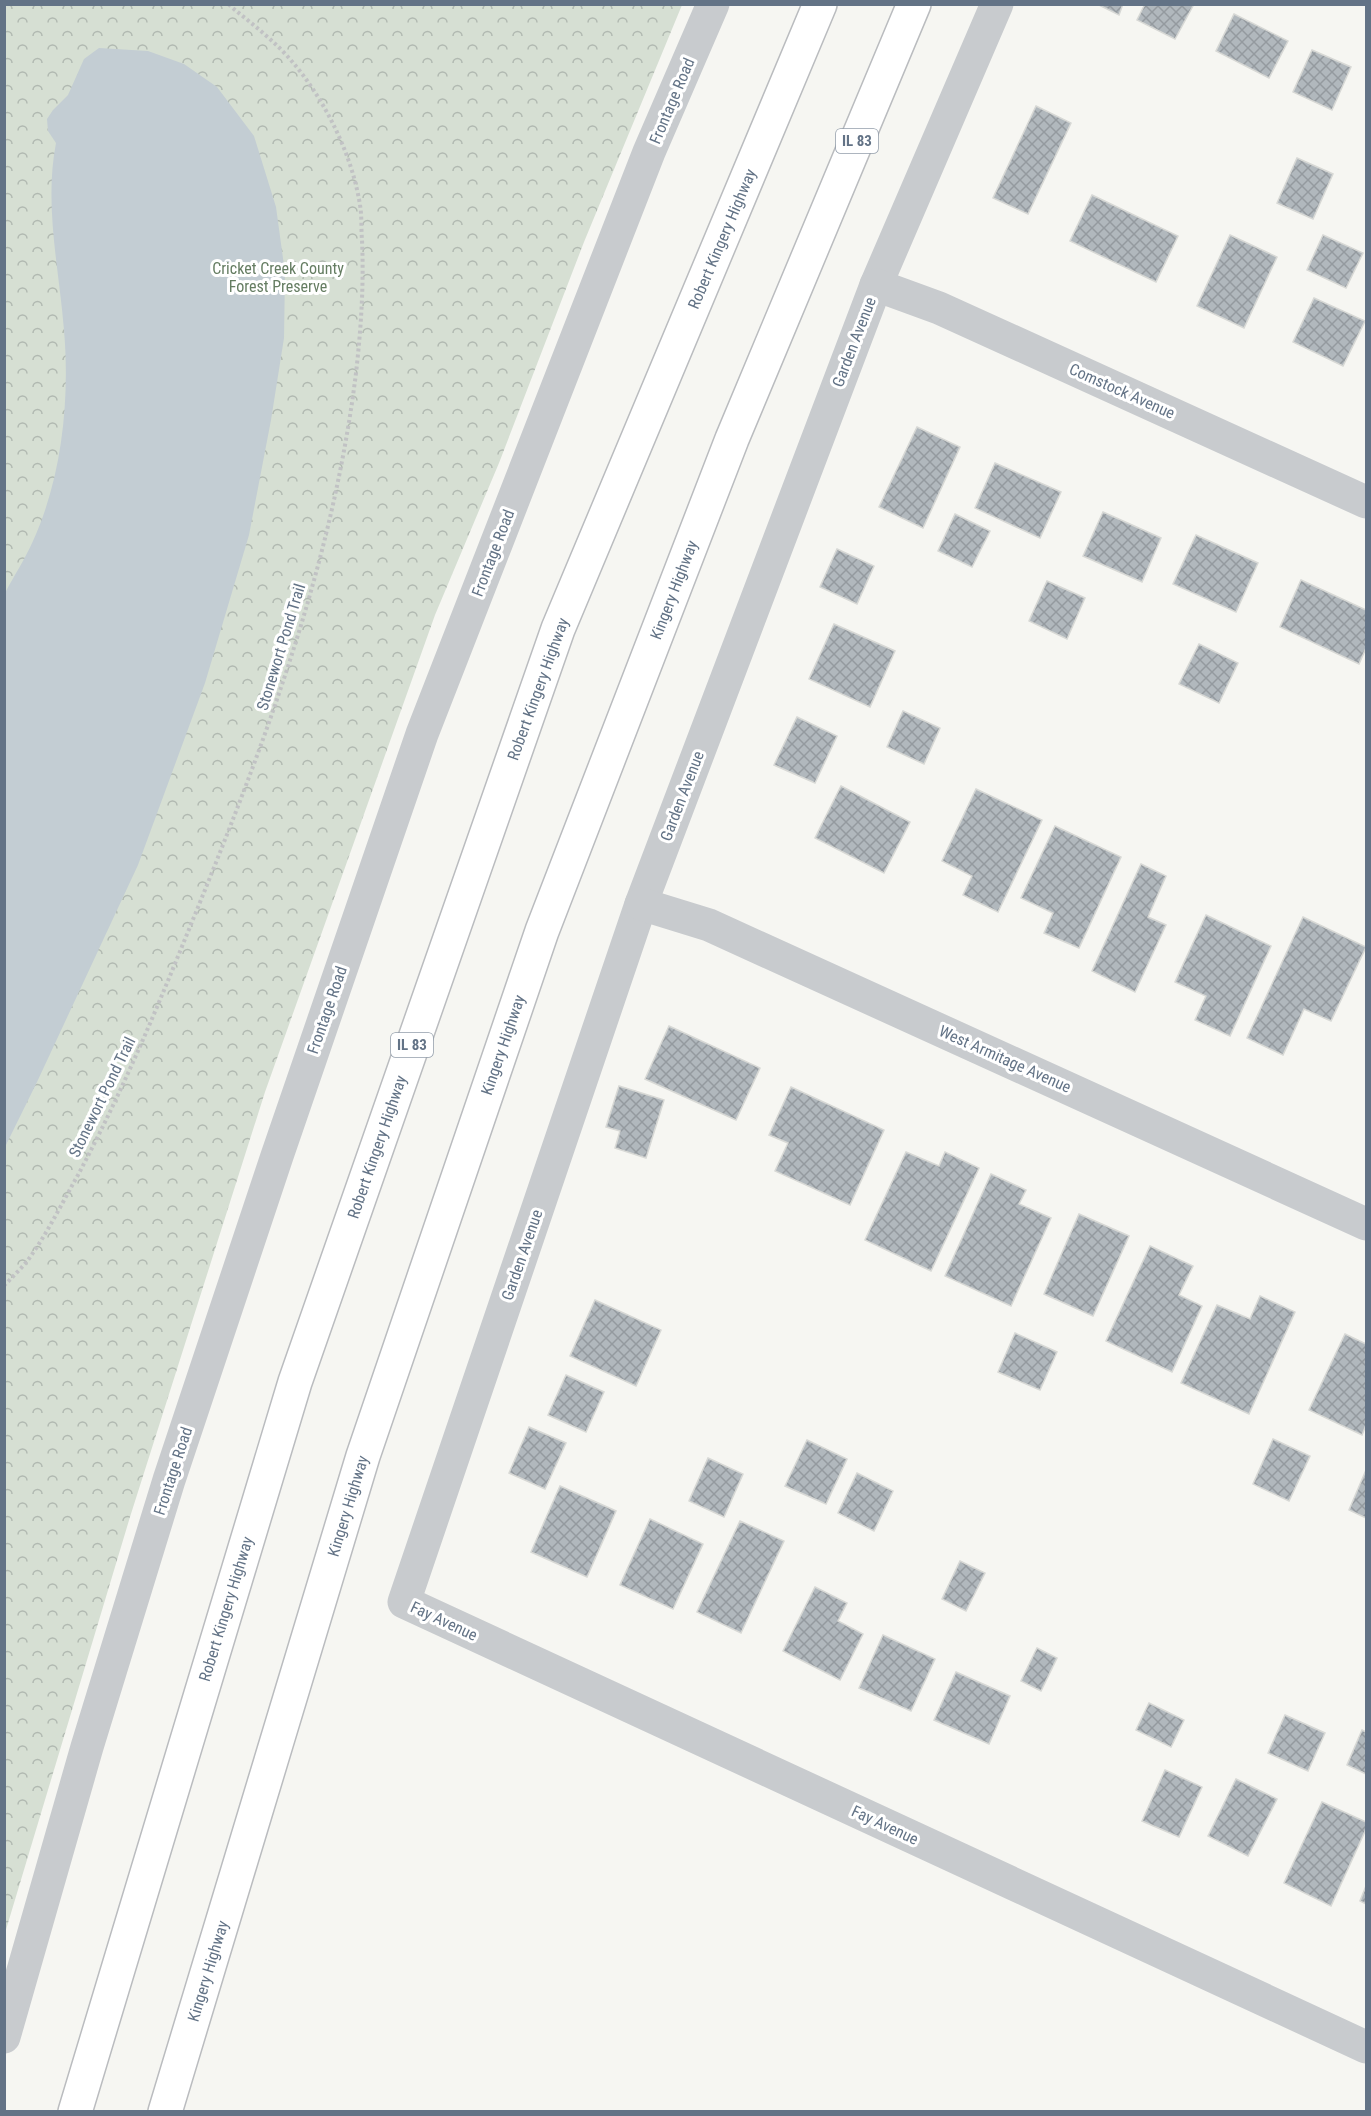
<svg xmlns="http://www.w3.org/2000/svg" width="1371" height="2116" viewBox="0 0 1371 2116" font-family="'Roboto Condensed',sans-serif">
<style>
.park{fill:url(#park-crowns)}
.water{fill:#c3cdd3}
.building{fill:url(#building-cross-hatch);stroke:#d7d8d5;stroke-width:1.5}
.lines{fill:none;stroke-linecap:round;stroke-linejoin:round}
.highway-casing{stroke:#babcbf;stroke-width:36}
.path{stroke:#c1c2c4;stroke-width:4;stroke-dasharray:3 3;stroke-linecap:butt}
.minor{stroke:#c8cbce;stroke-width:33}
.highway{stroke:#fff;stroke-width:33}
.labels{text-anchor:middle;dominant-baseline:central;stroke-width:6;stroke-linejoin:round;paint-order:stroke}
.shield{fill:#fff;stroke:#929daa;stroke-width:1.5}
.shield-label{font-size:15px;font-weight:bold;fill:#637386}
.street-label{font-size:16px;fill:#637386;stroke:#fff}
.park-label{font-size:16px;fill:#657d62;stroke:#fff}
</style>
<defs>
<pattern id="park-crowns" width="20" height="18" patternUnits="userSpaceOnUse" patternTransform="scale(1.5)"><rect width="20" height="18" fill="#d6dfd3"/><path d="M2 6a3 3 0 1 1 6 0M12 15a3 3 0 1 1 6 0" fill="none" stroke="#b1b9b1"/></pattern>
<pattern id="building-cross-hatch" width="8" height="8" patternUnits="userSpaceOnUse" patternTransform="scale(1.5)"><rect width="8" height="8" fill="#b1b8bd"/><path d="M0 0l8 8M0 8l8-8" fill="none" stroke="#949a9f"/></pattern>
</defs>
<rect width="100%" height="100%" fill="#f6f6f2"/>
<!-- park -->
<polygon class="park" points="5,5 682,5 584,242 499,463 435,615 265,1092 130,1517 5,1933"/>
<!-- water -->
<path class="water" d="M99,48L148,51L184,64L217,87L254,136L276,207L285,273L284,338L271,420L249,535L205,683L138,865L37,1082L5,1147V593C14,576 25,559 33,541C62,477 70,400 64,330C59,268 44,205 56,143L48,131L47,119L53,110L68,95L84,59Z"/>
<!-- building -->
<g class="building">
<polygon points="1097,4 1123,4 1119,15"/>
<polygon points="1145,4 1194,4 1175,39 1137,20"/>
<polygon points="1234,14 1288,41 1269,78 1216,51"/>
<polygon points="1312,50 1351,67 1332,110 1293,92"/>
<polygon points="1036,106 1071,123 1028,214 993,198"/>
<polygon points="1297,158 1333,174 1313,219 1277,203"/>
<polygon points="1092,195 1178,236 1156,282 1070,241"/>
<polygon points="1230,235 1277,257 1244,328 1197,306"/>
<polygon points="1323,235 1363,253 1346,288 1307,270"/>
<polygon points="1314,298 1365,321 1343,366 1293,342"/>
<polygon points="917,427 960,447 923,528 879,507"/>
<polygon points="995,463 1061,492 1040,538 975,508"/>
<polygon points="1103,512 1161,538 1142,582 1083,556"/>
<polygon points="955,514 990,531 972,567 938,551"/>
<polygon points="1196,535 1258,563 1236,612 1173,584"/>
<polygon points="837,549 874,566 857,604 820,587"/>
<polygon points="1301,580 1366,610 1366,648 1359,664 1280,627"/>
<polygon points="1047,581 1085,598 1067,639 1029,621"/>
<polygon points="834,624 895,651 870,707 809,679"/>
<polygon points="1199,644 1238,663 1219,703 1179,684"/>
<polygon points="903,711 940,728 924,764 887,747"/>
<polygon points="797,717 837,736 815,783 774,765"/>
<polygon points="841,786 910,822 884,873 815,838"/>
<polygon points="976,789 1042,820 998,912 963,895 972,876 942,861"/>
<polygon points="1055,826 1121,857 1079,948 1044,933 1053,913 1021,898"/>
<polygon points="1141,864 1166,876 1148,917 1166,925 1135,992 1092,971"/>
<polygon points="1206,915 1271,946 1230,1036 1195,1020 1206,996 1175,982"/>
<polygon points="1303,917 1366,947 1331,1021 1304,1009 1283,1055 1247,1038"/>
<polygon points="669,1026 760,1068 736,1120 645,1079"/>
<polygon points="619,1086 664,1100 646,1158 615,1148 620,1131 606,1127"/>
<polygon points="791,1087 884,1130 850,1205 775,1171 788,1143 769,1135"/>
<polygon points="906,1152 939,1166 945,1152 979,1168 931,1271 865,1240"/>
<polygon points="991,1174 1026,1190 1019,1204 1051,1218 1011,1306 945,1276"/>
<polygon points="1079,1214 1129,1236 1093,1316 1044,1294"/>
<polygon points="1150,1246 1193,1266 1179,1295 1202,1306 1172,1372 1106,1341"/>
<polygon points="1260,1296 1295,1312 1249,1414 1181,1383 1217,1305 1250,1319"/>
<polygon points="595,1300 661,1330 636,1386 570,1356"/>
<polygon points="1015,1333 1057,1352 1040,1390 998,1372"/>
<polygon points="1345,1334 1366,1344 1366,1425 1362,1435 1309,1410"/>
<polygon points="566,1375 604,1392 586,1432 548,1415"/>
<polygon points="529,1427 566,1443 545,1489 509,1473"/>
<polygon points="1273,1439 1310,1456 1289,1501 1253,1484"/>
<polygon points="807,1440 847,1459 826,1504 785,1486"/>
<polygon points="708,1458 743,1474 724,1517 689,1501"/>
<polygon points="1366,1470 1366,1518 1349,1510"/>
<polygon points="857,1473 893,1491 874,1531 838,1513"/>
<polygon points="560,1486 616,1511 587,1577 531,1552"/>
<polygon points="650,1519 703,1544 673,1609 620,1585"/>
<polygon points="740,1521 784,1541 741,1633 697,1612"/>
<polygon points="960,1561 985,1573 966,1611 942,1599"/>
<polygon points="815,1587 847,1603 838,1621 863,1634 840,1680 783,1651"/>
<polygon points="883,1635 935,1659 911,1711 859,1688"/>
<polygon points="1037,1648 1057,1658 1041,1691 1021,1681"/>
<polygon points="956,1672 1010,1696 989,1744 934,1720"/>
<polygon points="1149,1703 1184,1720 1171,1747 1136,1730"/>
<polygon points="1285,1715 1325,1733 1308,1771 1268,1753"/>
<polygon points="1362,1730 1366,1732 1366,1774 1347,1765"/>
<polygon points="1165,1770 1202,1787 1179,1837 1142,1821"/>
<polygon points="1236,1779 1277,1799 1248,1856 1208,1836"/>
<polygon points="1322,1802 1366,1822 1366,1829 1331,1906 1284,1883"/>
<polygon points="1366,1886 1366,1904 1360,1901"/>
</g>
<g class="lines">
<defs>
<g id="highway">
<polyline points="75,2112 295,1382 558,629 820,4"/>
<polyline points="165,2112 363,1456 542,931 732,439 914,4"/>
</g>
</defs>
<!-- highway casing -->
<use href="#highway" class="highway-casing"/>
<!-- path -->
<path class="path" d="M4,1286C12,1277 21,1269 28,1260C47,1234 62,1203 78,1175C118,1100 151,1023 183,944C259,758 331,575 356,373C361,329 364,285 362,240C361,229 362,216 360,205C351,147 315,79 271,40C257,27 242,16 228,4"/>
<!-- minor -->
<g class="minor">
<polyline points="997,4 876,285 641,904 404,1602 1366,2047"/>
<polyline points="876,285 939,308 1366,502"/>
<polyline points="641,904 709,925 1366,1224"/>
<polyline points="4,2037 87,1747 169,1480 277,1156 422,734 649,152 713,4"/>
</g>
<!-- highway -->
<use href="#highway" class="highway"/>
</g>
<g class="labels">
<!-- shield labels -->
<g class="shield">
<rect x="836" y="129" width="42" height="24" rx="4.5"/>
<rect x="391" y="1033" width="42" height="24" rx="4.5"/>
</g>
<g class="shield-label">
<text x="857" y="141">IL 83</text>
<text x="412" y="1045">IL 83</text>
</g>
<!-- street labels -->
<g class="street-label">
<text transform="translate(672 101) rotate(-67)">Frontage Road</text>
<text transform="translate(722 239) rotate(-67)">Robert Kingery Highway</text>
<text transform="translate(854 342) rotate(-69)">Garden Avenue</text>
<text transform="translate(1122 391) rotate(24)">Comstock Avenue</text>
<text transform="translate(493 553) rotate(-69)">Frontage Road</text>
<text transform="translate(674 590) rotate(-69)">Kingery Highway</text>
<text transform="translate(281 647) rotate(-73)">Stonewort Pond Trail</text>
<text transform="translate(538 689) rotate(-70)">Robert Kingery Highway</text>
<text transform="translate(682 796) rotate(-69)">Garden Avenue</text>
<text transform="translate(327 1010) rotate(-71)">Frontage Road</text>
<text transform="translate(503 1045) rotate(-71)">Kingery Highway</text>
<text transform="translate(1005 1059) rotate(24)">West Armitage Avenue</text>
<text transform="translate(102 1097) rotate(-64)">Stonewort Pond Trail</text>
<text transform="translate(377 1147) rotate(-71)">Robert Kingery Highway</text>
<text transform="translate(522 1255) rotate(-71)">Garden Avenue</text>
<text transform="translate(173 1471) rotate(-72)">Frontage Road</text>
<text transform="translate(348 1506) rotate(-73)">Kingery Highway</text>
<text transform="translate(226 1609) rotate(-73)">Robert Kingery Highway</text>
<text transform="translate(444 1621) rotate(25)">Fay Avenue</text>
<text transform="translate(885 1825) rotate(25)">Fay Avenue</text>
<text transform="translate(208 1971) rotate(-73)">Kingery Highway</text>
</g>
<!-- park labels -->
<g class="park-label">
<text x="278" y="268">Cricket Creek County<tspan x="278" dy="18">Forest Preserve</tspan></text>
</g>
</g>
<!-- border -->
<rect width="1371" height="2116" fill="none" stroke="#637386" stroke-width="12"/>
</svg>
